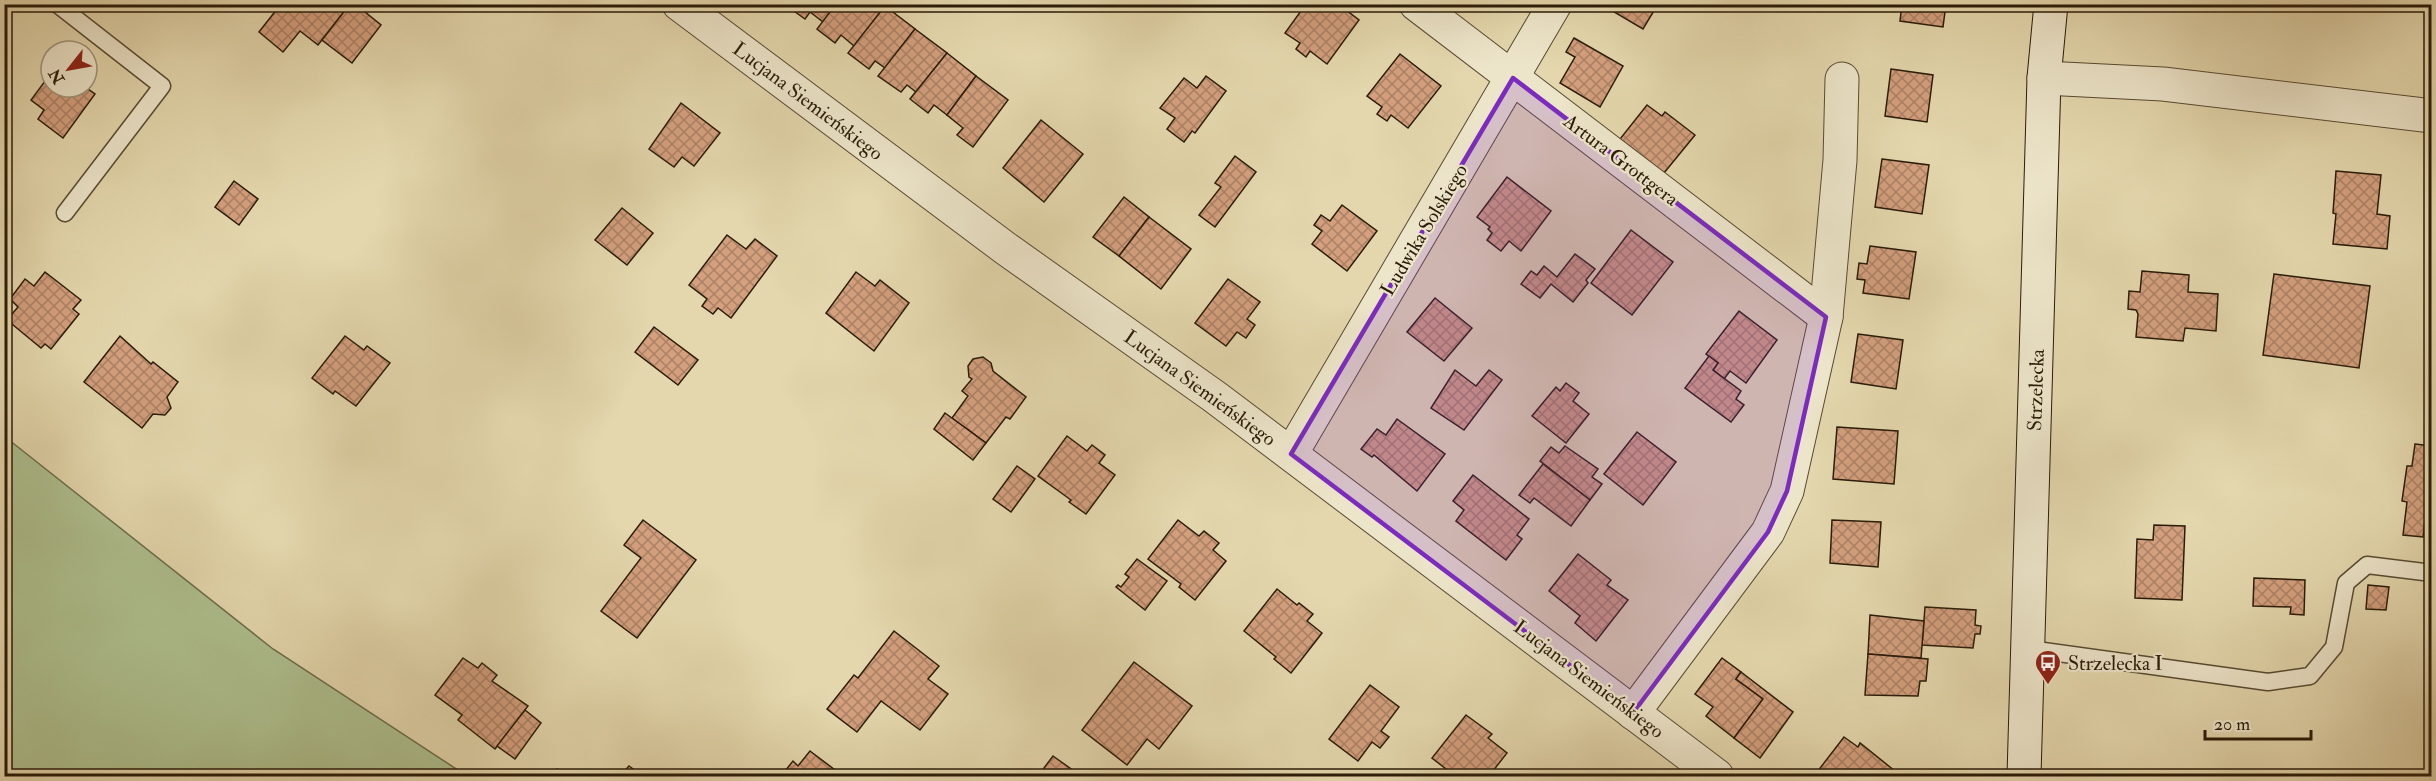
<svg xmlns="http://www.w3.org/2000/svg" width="2436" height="781" viewBox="0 0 2436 781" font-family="'IM FELL Double Pica',serif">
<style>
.green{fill:#aebf8e;stroke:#6c6e4c;stroke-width:1.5}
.building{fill:url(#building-cross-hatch);stroke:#2a1c09;stroke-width:1.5}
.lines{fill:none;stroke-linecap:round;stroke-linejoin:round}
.lane-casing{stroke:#584b32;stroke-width:19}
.street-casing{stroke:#584b32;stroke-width:35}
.secondary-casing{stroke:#2a1c09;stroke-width:35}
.lane{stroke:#ede5ca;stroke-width:16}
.street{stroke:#ede5ca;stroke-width:33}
.secondary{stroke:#ede5ca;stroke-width:33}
.marked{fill:#7b2cbf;fill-opacity:0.2;stroke:#7b2cbf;stroke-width:4.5;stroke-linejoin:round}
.labels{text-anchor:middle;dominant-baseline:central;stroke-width:4.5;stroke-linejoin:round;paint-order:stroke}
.street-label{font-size:20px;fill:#2a1c09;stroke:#ede5ca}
.poi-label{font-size:20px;fill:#2a1c09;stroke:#ede5ca;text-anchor:start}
</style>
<defs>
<pattern id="building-cross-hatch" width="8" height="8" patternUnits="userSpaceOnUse" patternTransform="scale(1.5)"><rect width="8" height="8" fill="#d39f7d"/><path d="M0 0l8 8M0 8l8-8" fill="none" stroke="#ab8165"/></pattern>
</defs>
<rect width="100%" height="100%" fill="#e4d7ad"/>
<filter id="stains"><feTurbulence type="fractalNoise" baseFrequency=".00333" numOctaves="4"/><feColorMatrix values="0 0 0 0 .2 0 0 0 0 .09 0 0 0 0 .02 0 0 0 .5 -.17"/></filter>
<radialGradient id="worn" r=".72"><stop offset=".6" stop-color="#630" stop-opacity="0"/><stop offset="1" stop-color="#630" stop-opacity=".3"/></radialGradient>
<!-- green -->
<polygon class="green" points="4,436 273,649 467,776 5,776"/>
<!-- building -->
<g class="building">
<polygon points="281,4 312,4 317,9 321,4 350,4 318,45 300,31 283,52 259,32"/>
<polygon points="350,4 355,4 381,25 352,63 322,40"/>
<polygon points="788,4 836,4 823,22 810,12 805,19 787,6"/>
<polygon points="836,4 883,4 885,6 854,46 841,35 835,43 817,29"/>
<polygon points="1306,4 1338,4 1359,20 1327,64 1310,51 1306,57 1296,49 1300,43 1285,33"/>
<polygon points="1605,4 1658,4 1643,29 1604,6"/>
<polygon points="1902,4 1946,4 1943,27 1900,21"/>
<polygon points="885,6 915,29 885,68 875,61 869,69 848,53"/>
<polygon points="915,29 947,53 916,92 907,85 901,92 878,76"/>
<polygon points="1574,38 1623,66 1600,107 1560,83 1575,57 1566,52"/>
<polygon points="947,53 976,76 947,115 934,105 928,113 910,99"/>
<polygon points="1400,54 1441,86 1408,128 1391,115 1387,121 1377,114 1382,107 1367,96"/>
<polygon points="1891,69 1933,75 1927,122 1885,116"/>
<polygon points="51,73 51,87 85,87 95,94 63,138 38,119 44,110 31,100"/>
<polygon points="976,76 1008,100 973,147 957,135 963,128 947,115"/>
<polygon points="1206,76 1226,91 1195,133 1192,131 1184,142 1167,129 1175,118 1160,108 1184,78 1197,88"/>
<polygon points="681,103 720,133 694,166 682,157 674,167 649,149"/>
<polygon points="1647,105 1662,116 1665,112 1695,135 1664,173 1620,139"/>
<polygon points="1041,120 1083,154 1044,202 1003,168"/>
<polygon points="1235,156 1256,172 1215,227 1199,215 1221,187 1215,183"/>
<polygon points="1882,159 1929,165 1922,214 1875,207"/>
<polygon points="2336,171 2381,175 2377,214 2390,216 2387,249 2333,244 2336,214 2333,213"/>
<polygon points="1507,177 1551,211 1521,251 1509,241 1501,251 1487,240 1492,233 1488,229 1490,227 1477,217"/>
<polygon points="234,181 258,199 239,225 215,207"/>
<polygon points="1124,197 1149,217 1119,256 1093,237"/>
<polygon points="1342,205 1377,231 1347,271 1312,244 1322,231 1314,225 1321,215 1330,221"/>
<polygon points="622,208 653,233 627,265 595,240"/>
<polygon points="1149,217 1191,249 1161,289 1119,256"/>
<polygon points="1631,230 1673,262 1632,315 1591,283"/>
<polygon points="727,235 746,249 755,239 777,256 731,318 718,308 713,314 702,306 707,299 689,285"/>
<polygon points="1870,246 1916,252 1909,299 1863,293 1865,280 1857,279 1859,263 1867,264"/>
<polygon points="1575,254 1595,269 1586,280 1588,283 1573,302 1551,284 1540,298 1521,284 1531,271 1537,275 1544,266 1557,277"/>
<polygon points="2142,271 2189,275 2188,292 2218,294 2216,331 2185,328 2183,341 2136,337 2138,314 2136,310 2128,309 2129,291 2140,292"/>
<polygon points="45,272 81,300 73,309 79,314 51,349 45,344 41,348 7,320 18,307 10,299 25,279 34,286"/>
<polygon points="856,272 875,286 880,280 909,303 874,351 826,313"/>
<polygon points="2274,274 2370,286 2359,368 2263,355"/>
<polygon points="1228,279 1260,302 1247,319 1255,325 1246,338 1237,332 1226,346 1195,323"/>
<polygon points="1435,298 1472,328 1444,361 1407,332"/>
<polygon points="1739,311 1777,340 1746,383 1730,371 1724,379 1713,370 1718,363 1706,354"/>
<polygon points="654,327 698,360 678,385 635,352"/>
<polygon points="1858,334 1903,340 1896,389 1851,382"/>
<polygon points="120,336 151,364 153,362 178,382 167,397 171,408 165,415 153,414 142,428 84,382"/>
<polygon points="345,336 364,350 367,346 390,363 356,406 335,391 333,394 312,378"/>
<polygon points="1709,356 1718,363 1713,370 1741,391 1736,399 1744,405 1731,422 1685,388"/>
<polygon points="983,357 991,363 993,371 1026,397 1010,419 1006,417 986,443 952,418 968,396 962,391 972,379 969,377 968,366 973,359"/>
<polygon points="1455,370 1476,386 1489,370 1502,380 1464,430 1431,408"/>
<polygon points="1566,383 1579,393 1573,401 1589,414 1566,443 1532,416 1556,387 1560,391"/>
<polygon points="945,413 986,443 973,460 934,429"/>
<polygon points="1397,419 1445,454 1417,491 1374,455 1372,457 1361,449 1377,429 1386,435"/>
<polygon points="1837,427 1898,431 1894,484 1833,479"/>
<polygon points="1637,432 1676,462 1643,505 1604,474"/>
<polygon points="1067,436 1087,451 1092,445 1105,455 1099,463 1115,475 1086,514 1069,502 1071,500 1038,476"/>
<polygon points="2415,444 2432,446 2432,506 2427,505 2423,537 2403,535 2407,502 2402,501 2407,466 2412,466"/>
<polygon points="1565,446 1598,469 1592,477 1602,484 1590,500 1540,461 1551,447 1559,453"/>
<polygon points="1543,464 1590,500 1571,526 1534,498 1530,503 1519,495"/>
<polygon points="1017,466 1035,479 1011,512 993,499"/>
<polygon points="1473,475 1529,519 1517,535 1522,539 1506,560 1456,521 1464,510 1453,501"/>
<polygon points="643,520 696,560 637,638 601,611 641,558 624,545"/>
<polygon points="1178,520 1199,536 1204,531 1219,543 1213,550 1226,561 1195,600 1179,587 1181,584 1148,559"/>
<polygon points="1832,520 1881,522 1878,567 1830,563"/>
<polygon points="2154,525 2185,526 2182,600 2135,598 2137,539 2153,540"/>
<polygon points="1578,554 1611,580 1607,585 1628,600 1596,641 1575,623 1580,616 1549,591"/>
<polygon points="1137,559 1167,581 1145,610 1116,587 1118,585 1121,587 1129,577 1125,574"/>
<polygon points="2254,578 2305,580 2304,615 2290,614 2291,607 2253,606"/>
<polygon points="2368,585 2389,587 2386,610 2366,609"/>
<polygon points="1277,589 1297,605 1299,603 1313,614 1307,621 1322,633 1291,673 1274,659 1276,657 1244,631"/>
<polygon points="1925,607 1976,610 1975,625 1981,626 1980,634 1975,634 1973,648 1922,645"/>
<polygon points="1870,615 1924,621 1921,658 1868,654"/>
<polygon points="894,631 939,666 928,679 948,694 920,730 881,701 857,732 827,709 854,675 858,678"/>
<polygon points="1868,654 1928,659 1926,681 1920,681 1918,696 1865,695"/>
<polygon points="463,658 478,668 482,663 497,675 492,681 528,706 495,749 458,720 462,715 435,695"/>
<polygon points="1722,658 1741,672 1736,679 1763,699 1734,738 1706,716 1713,707 1695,694"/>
<polygon points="1134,662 1192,706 1159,749 1147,739 1127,765 1082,730"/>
<polygon points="1741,672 1793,712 1760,758 1734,738 1763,699 1736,679"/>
<polygon points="1370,685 1399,707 1381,731 1389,737 1380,748 1372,742 1358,761 1329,739"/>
<polygon points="525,710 541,723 515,759 497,746"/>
<polygon points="1466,715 1492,734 1488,738 1507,753 1489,776 1455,776 1432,758"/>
<polygon points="1844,737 1858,747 1860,743 1895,771 1891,776 1814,776"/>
<polygon points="810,751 843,776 781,776 793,761 798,766"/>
<polygon points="1053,756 1081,776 1038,776"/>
<polygon points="629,766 643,776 620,776"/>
<polygon points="557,769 568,776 552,776"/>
</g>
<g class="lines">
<defs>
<g id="lane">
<polyline points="57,4 162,86 65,213"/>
<polyline points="2029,649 2268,682 2310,676 2334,647 2346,583 2367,565 2432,573"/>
</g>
<g id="street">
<polyline points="679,4 1005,248 1215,397 1717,776"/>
<polyline points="1416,4 1826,317"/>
<polyline points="2044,78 2163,84 2432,116"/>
<polyline points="1291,454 1555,4"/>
<polyline points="1633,713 1768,532 1787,491 1826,317 1840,160 1842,79"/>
</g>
<polyline id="secondary" points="2024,776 2044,78 2051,4"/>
</defs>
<!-- lane casing -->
<use href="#lane" class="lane-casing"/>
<!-- street casing -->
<use href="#street" class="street-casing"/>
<!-- secondary casing -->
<use href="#secondary" class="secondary-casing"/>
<!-- lane -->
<use href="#lane" class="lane"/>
<!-- street -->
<use href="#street" class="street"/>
<!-- secondary -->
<use href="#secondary" class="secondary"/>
</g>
<!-- marked area -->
<path class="marked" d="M1513,78L1826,317L1787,491L1768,532L1633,713L1291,454Z"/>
<!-- icons -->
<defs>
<symbol id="bus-pin" viewBox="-11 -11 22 30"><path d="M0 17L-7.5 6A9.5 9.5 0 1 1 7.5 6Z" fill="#8f2418" stroke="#ede5ca"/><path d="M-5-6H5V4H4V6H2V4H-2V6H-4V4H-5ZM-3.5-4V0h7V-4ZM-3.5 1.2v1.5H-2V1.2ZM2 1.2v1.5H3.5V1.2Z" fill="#fff"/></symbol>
</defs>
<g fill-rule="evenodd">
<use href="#bus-pin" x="2033" y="648" width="30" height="40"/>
</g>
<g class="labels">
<!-- street labels -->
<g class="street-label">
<text transform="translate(808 101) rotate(37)">Lucjana Siemieńskiego</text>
<text transform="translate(1621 160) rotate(37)">Artura Grottgera</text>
<text transform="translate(1424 230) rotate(-59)">Ludwika Solskiego</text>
<text transform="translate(1200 388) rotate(36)">Lucjana Siemieńskiego</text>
<text transform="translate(2036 390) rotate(-88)">Strzelecka</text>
<text transform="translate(1589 679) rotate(37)">Lucjana Siemieńskiego</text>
</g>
<!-- poi labels -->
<g class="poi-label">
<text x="2068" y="663">Strzelecka I</text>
</g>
</g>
<!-- margin -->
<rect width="2436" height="781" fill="none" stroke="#e4d7ad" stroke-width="24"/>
<rect x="6" y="6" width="2424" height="769" fill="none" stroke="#2a1c09" stroke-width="3"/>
<rect x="12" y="12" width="2412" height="757" fill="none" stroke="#2a1c09" stroke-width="1.5"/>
<!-- north arrow -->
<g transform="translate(69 69) rotate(239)"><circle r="28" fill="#ede5ca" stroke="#9f957d" stroke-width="1.5"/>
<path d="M0-4.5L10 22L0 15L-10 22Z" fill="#8f2418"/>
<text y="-9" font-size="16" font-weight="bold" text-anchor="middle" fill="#2a1c09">N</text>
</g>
<!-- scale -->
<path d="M2205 730v9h106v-9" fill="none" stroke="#2a1c09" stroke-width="3"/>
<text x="2214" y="730" font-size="18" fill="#2a1c09" stroke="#ede5ca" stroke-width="4.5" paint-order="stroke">20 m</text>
<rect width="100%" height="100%" filter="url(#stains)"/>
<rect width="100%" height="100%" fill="url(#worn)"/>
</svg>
